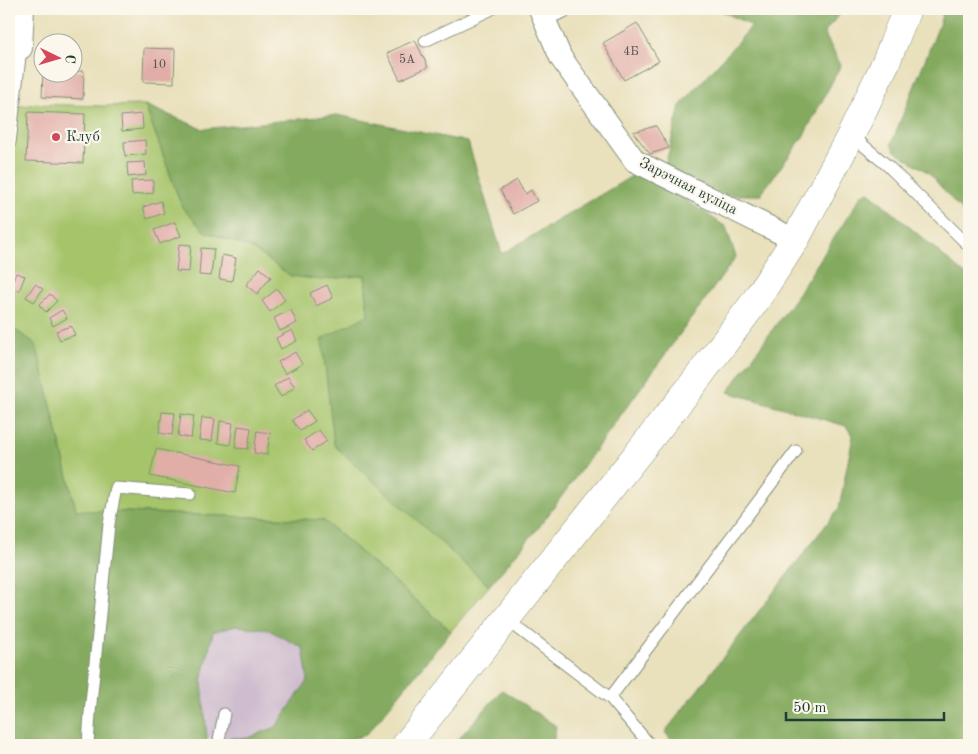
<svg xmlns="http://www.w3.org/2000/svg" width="978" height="754" viewBox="0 0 978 754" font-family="'Old Standard TT',serif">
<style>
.industrial{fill:#cfbdcf}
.green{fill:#a6c46b;stroke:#628050}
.forest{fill:#84aa5f;stroke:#52744a}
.building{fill:#e1ada7}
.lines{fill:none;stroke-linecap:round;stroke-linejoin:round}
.lane-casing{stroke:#848e78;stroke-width:13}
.street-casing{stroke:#848e78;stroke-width:24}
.primary-casing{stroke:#848e78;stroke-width:29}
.lane{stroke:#fff;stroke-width:11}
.street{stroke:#fff;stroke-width:22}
.primary{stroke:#fff;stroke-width:28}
.poi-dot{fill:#d1495b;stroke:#fbf7ec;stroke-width:2}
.labels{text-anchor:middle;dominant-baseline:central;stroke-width:4.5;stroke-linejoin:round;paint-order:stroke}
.number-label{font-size:12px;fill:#505951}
.poi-label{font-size:15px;fill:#1f3d34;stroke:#fbf7ec;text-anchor:start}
.street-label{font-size:15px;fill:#1f3d34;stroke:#fbf7ec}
</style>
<rect width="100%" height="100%" fill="#fbf7ec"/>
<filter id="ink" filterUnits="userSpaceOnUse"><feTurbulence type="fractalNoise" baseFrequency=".02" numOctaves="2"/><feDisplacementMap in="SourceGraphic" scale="10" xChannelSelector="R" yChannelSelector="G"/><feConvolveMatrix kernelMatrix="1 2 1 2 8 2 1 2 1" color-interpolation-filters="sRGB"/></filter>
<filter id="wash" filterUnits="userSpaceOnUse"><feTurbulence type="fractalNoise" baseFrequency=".0096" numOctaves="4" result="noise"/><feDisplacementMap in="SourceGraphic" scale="20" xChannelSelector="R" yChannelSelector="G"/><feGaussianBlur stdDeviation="1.12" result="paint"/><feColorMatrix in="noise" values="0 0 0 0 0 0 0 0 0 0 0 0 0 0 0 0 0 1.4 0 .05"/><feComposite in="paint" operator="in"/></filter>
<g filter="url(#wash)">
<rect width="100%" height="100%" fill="#e9e0bc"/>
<!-- industrial -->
<polygon class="industrial" points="236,626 267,629 303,648 308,680 276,727 247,738 207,738 202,681 213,632"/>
<!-- green -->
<polygon class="green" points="35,104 102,106 145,105 182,207 204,231 251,248 291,276 365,275 368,315 334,444 489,586 451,631 323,520 76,510 36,344 9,326 9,108"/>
<!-- forest -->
<g class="forest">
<polygon points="718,9 844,9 824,33 841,65 803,137 760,195 725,195 665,167 680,106 752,26"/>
<polygon points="944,9 969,9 969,219 929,173 895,151 891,144 938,28"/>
<polygon points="145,105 203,129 337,115 468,142 502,254 642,170 726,227 736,257 540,526 489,586 334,445 322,339 368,315 365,275 321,280 291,276 251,248 204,231 182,207"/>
<polygon points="869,192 969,278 969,745 675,745 665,732 839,508 853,436 846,426 728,392 798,294 863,193"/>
<polygon points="9,326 36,344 76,510 323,520 451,631 366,735 327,745 227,745 228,738 248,738 276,727 308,680 303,648 267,629 236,626 213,632 202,681 207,738 206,745 9,745"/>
<polygon points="502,690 556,726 553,745 453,745"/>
</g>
<g id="blocks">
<!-- building -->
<g class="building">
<polygon points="637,23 659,61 624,80 603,43"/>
<polygon points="415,40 428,67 400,80 387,53"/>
<polygon points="144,48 175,49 174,83 143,82"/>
<polygon points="72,71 84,71 83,99 42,97 43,72 72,72"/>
<polygon points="28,112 85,114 83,163 26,161"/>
<polygon points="142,114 143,129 122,131 121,116"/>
<polygon points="656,126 669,148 650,154 633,132"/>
<polygon points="145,140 146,154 125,156 124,142"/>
<polygon points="145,162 146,175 128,177 127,163"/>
<polygon points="153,180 153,193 132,195 131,181"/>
<polygon points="517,180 525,194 531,190 537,201 513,214 500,190"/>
<polygon points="161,201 164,213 147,219 143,207"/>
<polygon points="175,222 181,236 160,244 154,230"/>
<polygon points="179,244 191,245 189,272 176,271"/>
<polygon points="201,248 214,249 211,276 199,275"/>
<polygon points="222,255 236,258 232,281 219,279"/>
<polygon points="260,268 271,277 257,294 246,285"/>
<polygon points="16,273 25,276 19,291 10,287"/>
<polygon points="35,284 43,289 34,302 26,297"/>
<polygon points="327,285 333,298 316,306 310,293"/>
<polygon points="277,289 285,300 270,312 262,301"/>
<polygon points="50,294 57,301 46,312 39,305"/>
<polygon points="62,310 67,318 53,326 49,318"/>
<polygon points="291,310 297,323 280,331 274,318"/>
<polygon points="71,326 75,335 60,340 56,331"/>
<polygon points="292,330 297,341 281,349 276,338"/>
<polygon points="295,352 302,364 285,374 278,362"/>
<polygon points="288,377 295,387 281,397 274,386"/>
<polygon points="307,410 315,421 300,431 292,420"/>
<polygon points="162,412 175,413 172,435 159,433"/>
<polygon points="181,414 194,416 191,438 178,436"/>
<polygon points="202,418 215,419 212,441 199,440"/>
<polygon points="220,421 233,423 230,445 218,443"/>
<polygon points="238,426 251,428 248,449 235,448"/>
<polygon points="319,430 327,441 312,451 304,440"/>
<polygon points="257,431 270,433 267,455 254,453"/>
<polygon points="156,449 240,466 235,493 150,476"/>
</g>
</g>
</g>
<g filter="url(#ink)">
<use href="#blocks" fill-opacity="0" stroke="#848e78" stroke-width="1"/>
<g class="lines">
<defs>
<g id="lane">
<polyline points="545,20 571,9"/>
<polyline points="425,41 492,9"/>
<polyline points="851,135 888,166 969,246"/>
<polyline points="10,143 21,48"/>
<polyline points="506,619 610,698 650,745"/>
<polyline points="610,698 796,451"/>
<polyline points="88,745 90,713 109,524 116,488 190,494"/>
<polyline points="218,745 224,714"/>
</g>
<g id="street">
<polyline points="540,9 561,58 635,161 795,240"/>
<polyline points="21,48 23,9"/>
</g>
<polyline id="primary" points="406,745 690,388 754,303 795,240 851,135 886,62 907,9"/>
</defs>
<!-- lane casing -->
<use href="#lane" class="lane-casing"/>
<!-- street casing -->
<use href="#street" class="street-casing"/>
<!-- primary casing -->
<use href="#primary" class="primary-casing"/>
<!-- lane -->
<use href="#lane" class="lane"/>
<!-- street -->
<use href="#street" class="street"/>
<!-- primary -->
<use href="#primary" class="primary"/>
</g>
</g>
<!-- markers -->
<circle class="poi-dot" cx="56" cy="137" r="5"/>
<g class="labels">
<!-- number labels -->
<g class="number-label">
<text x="631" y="52">4Б</text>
<text x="407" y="60">5А</text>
<text x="159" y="65">10</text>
</g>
<!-- poi labels -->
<g class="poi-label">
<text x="66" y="137">Клуб</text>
</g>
<!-- street labels -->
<g class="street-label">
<text transform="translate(688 187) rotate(27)">Зарэчная вуліца</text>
</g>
</g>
<!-- margin -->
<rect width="978" height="754" fill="none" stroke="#fbf7ec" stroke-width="30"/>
<!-- north arrow -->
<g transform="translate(58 58) rotate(95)"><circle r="24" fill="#fbf7ec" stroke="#a3ada2"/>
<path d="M0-4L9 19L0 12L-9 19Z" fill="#d1495b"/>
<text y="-8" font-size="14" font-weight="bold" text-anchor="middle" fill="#1f3d34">С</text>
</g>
<!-- scale -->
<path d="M786 712v8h158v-8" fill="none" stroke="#1f3d34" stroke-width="2.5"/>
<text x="793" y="712" font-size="15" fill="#1f3d34" stroke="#fbf7ec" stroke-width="4" paint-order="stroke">50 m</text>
</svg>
